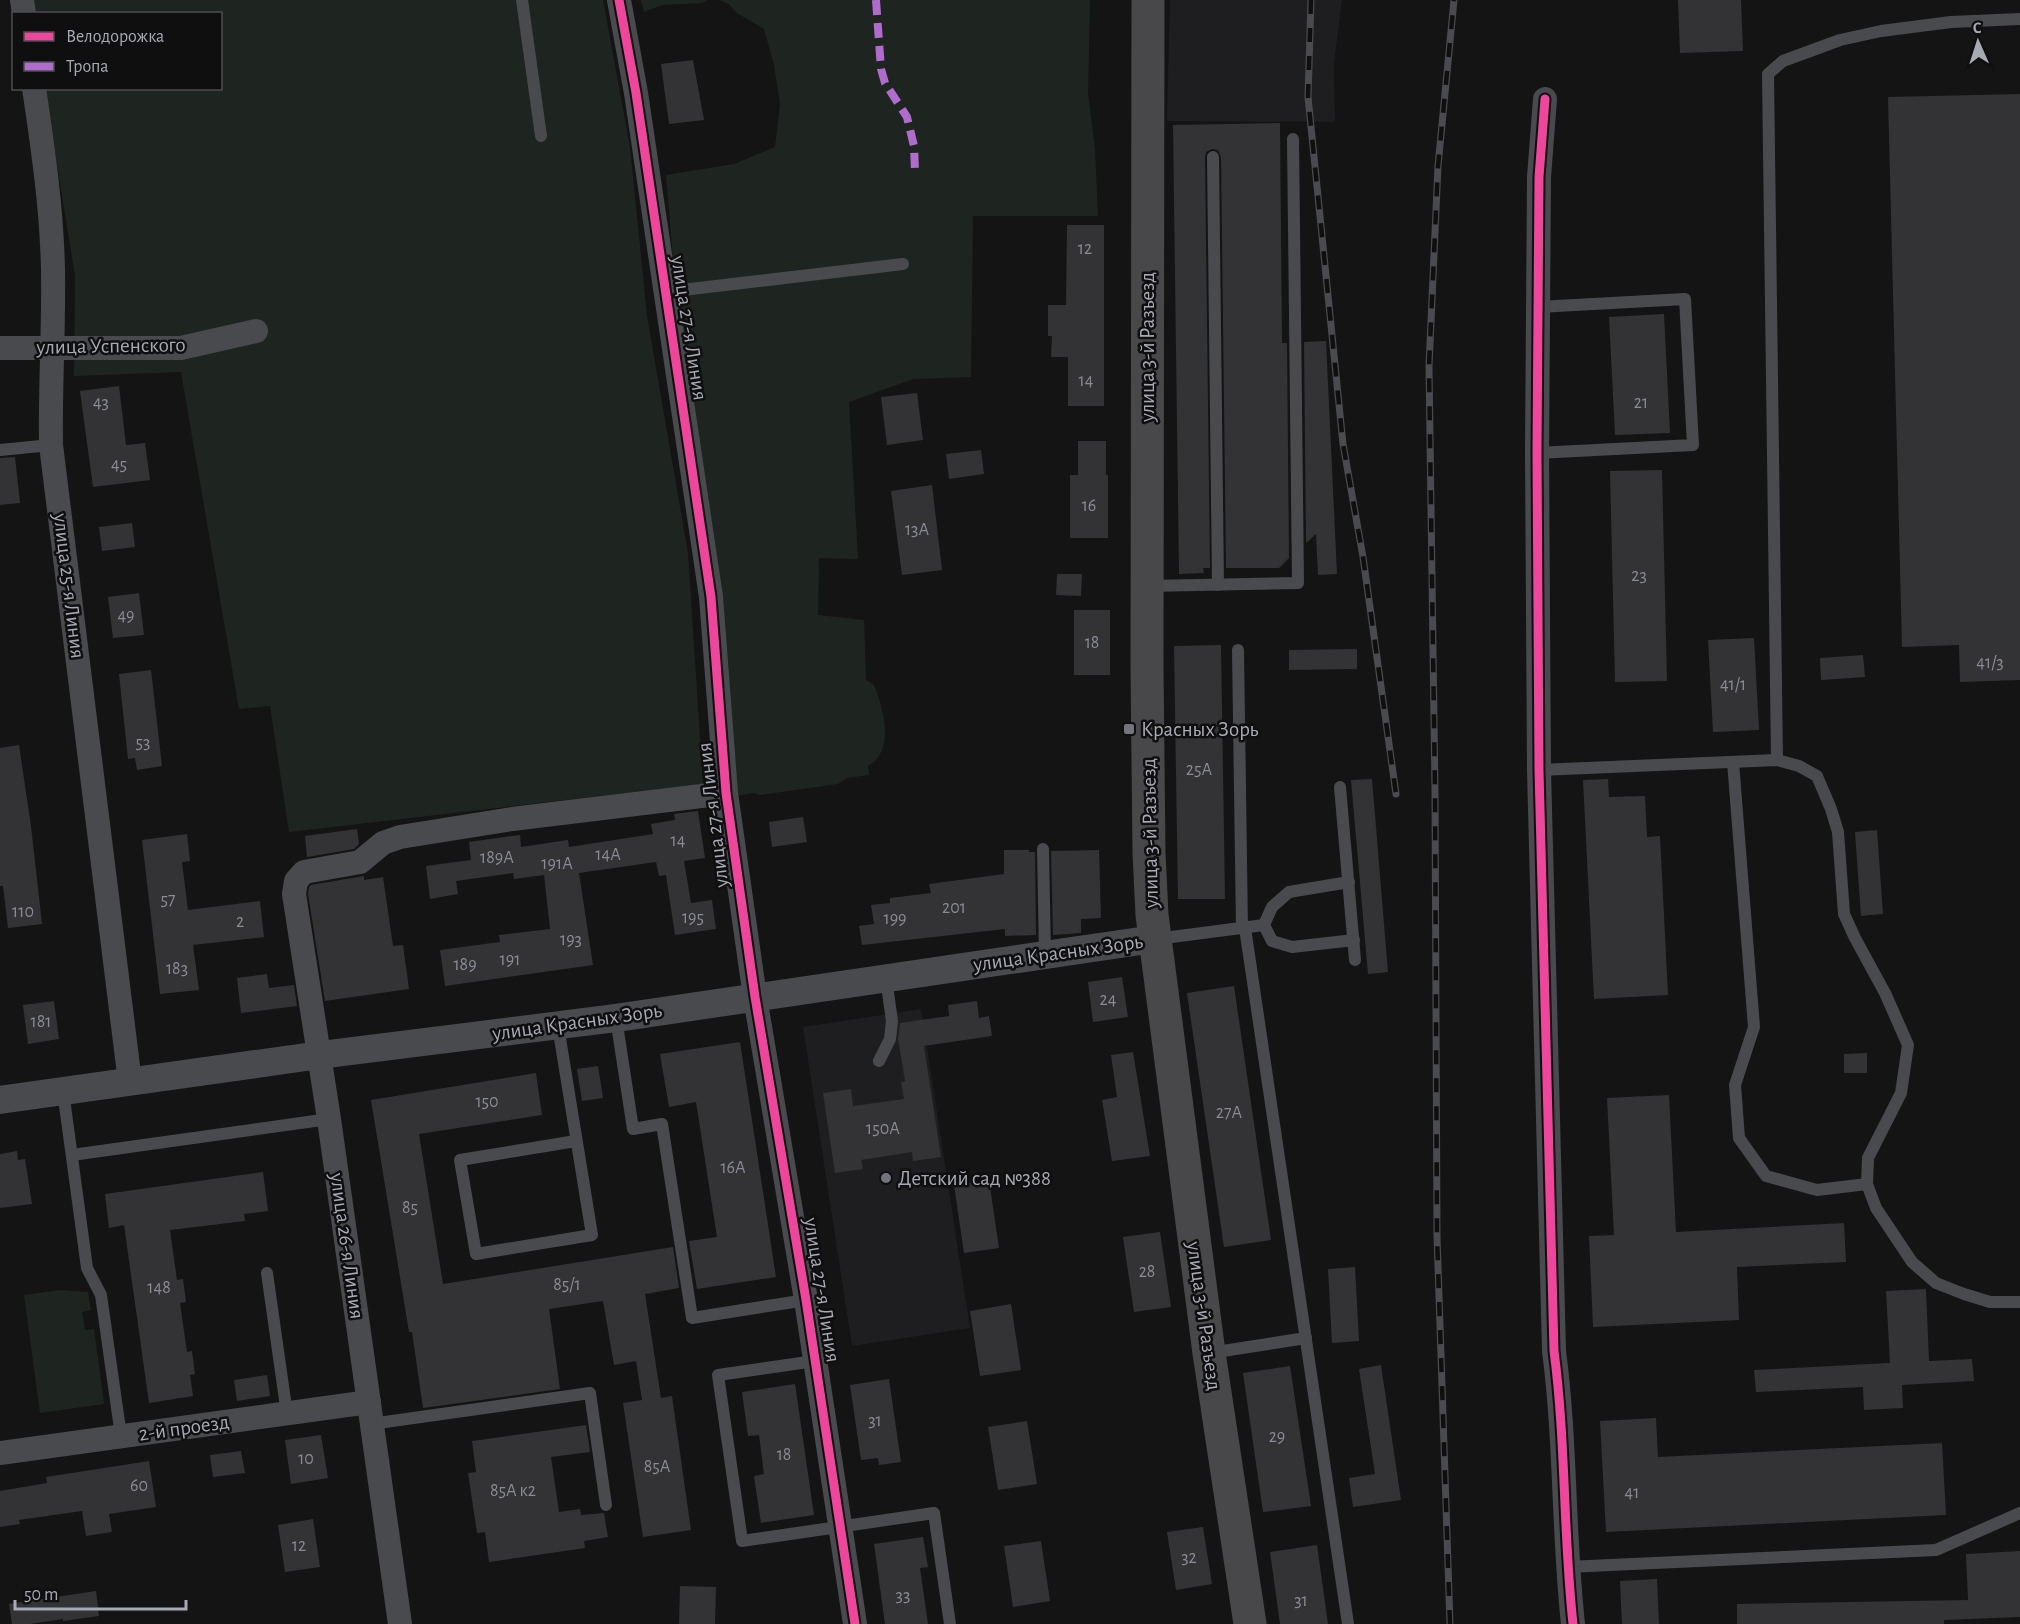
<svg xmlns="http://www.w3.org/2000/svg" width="2020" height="1624" viewBox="0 0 2020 1624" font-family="'Alegreya Sans',sans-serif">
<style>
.built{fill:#1e1e20}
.green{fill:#1e2520}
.building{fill:#333336}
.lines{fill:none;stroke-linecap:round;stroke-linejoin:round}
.service{stroke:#494a4d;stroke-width:12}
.minor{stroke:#494a4d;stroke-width:24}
.tertiary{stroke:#494a4d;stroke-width:28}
.secondary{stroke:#48484b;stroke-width:33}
.rail-casing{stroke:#4a4b4e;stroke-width:7}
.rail{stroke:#0f0f10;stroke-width:4.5;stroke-dasharray:14;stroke-linecap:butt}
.quiet{stroke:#b06ccc;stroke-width:8;stroke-dasharray:15 8;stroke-linecap:butt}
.cycleway-casing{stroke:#0f0f10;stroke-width:13}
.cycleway{stroke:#ed469a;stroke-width:9}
.poi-dot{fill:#74757c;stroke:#0f0f10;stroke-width:2}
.labels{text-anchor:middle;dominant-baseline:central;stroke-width:5;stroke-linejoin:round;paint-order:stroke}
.number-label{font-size:18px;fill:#8a8c94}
.street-label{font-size:21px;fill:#a7a9b4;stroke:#0f0f10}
.poi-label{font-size:21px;fill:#a7a9b4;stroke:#0f0f10;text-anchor:start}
</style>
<rect width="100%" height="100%" fill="#141415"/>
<!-- built -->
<g class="built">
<polygon points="1170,0 1342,0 1334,64 1335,122 1167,121"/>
<polygon points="921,1009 970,1328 852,1346 803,1027"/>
</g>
<!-- green -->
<g class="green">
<polygon points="33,0 603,0 630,147 647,316 688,553 703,784 289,832 270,706 239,709 181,372 74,376 75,276 45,89 220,88 220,14 35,13"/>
<polygon points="641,0 707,0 702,3 662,5 644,12"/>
<path d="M719,0H1090L1088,93L1095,149L1098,216H973L971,377L913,379L849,402L858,559L819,558L818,615L864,620L866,680L874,685C883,708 896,750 868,766L869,775L847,778L838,784L760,795L754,793L734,796L677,308L666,175L734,164L775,147L780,104L774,65L764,29L737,13L729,4Z"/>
<polygon points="61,1290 88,1292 91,1310 82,1312 85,1330 94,1329 104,1404 40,1413 24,1295"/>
</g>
<!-- building -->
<g class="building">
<polygon points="1678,0 1741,0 1743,51 1680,53"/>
<polygon points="693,60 704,120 669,124 661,64"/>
<polygon points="2020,94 2020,680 1960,682 1959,645 1902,647 1888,97"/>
<polygon points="1280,123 1282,343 1287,343 1289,558 1279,568 1226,568 1221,157 1218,150 1212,149 1206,152 1205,157 1210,568 1203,568 1204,573 1179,574 1173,125"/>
<polygon points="1067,225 1104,225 1104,406 1068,406 1068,357 1051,357 1052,336 1048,336 1048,305 1066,305"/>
<polygon points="1664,314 1670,433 1615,435 1609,317"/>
<polygon points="1326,341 1337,574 1318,575 1316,534 1306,543 1304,342"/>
<polygon points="119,386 126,445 145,443 150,480 93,487 80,391"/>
<polygon points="917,393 923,440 887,445 881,397"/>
<polygon points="1078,441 1106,441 1106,475 1108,475 1108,538 1070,538 1070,475 1078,475"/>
<polygon points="981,450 984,474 949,479 946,454"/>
<polygon points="15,457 20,503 0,505 0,458"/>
<polygon points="1662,470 1667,681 1615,682 1610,471"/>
<polygon points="932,485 942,570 902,575 891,491"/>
<polygon points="132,523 135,547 102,551 99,527"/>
<polygon points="1057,574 1082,574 1081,596 1056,595"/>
<polygon points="139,593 144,635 113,638 108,597"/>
<rect x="1074" y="610" width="36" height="65"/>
<polygon points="1754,638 1759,730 1713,732 1708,640"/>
<polygon points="1221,645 1225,899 1178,899 1174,646"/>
<polygon points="1357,649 1357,669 1289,670 1289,650"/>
<polygon points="1863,655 1865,677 1821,680 1820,658"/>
<polygon points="151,670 162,766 137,770 135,758 128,759 119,674"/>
<polygon points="19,745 31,826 42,924 8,928 3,886 0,886 0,748"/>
<polygon points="1372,779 1388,972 1368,974 1351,780"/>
<polygon points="1608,779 1609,797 1645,796 1647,837 1660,836 1668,995 1594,999 1583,780"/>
<polygon points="698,811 705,858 684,861 691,903 712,900 716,929 675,935 666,875 659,876 656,862 579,873 593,965 445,986 440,950 500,942 499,935 550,929 544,875 514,879 513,873 456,881 458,894 430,899 426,866 471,860 469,842 520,835 521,847 568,840 569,847 653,834 651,824 675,820 674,814"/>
<polygon points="803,817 807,842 772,847 769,822"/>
<polygon points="357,829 359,844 354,849 307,857 305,836"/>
<polygon points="1877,830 1883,914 1861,916 1855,832"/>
<polygon points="187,834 190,861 182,862 188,910 260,901 264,937 193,945 199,990 160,994 142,840"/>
<polygon points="1004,850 1029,850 1029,852 1035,852 1036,935 1005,936 1005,929 862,945 859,926 874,924 871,905 890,903 890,898 931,893 929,884 1004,874"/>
<polygon points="1099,850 1101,918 1081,919 1081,933 1053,935 1051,851"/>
<polygon points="364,876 364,880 383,877 393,946 403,945 409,989 325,1001 308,894 309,887 311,885"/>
<polygon points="267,974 269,988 294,985 297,1006 241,1013 237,978"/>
<polygon points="1122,977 1128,1017 1093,1022 1088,982"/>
<polygon points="1234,986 1271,1240 1224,1247 1187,993"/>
<polygon points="54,1001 59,1039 28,1044 23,1005"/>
<polygon points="977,1001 979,1018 989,1016 992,1036 924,1046 941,1157 913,1161 912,1152 861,1160 863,1169 835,1173 823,1093 851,1089 853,1106 904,1099 901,1082 905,1081 898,1039 900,1023 949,1016 948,1005"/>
<polygon points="740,1042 776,1277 697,1289 689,1241 717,1237 696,1102 669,1107 660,1054"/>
<polygon points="1133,1052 1150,1156 1112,1161 1102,1100 1117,1097 1111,1055"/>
<polygon points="1867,1053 1867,1073 1844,1073 1844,1054"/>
<polygon points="598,1066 603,1098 582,1101 577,1069"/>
<polygon points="536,1073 542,1115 419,1134 443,1284 673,1247 679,1288 645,1294 661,1398 672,1396 691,1530 643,1537 623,1403 642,1400 636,1361 614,1365 603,1301 549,1309 560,1389 423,1408 412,1332 409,1332 371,1100"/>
<polygon points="1669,1095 1676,1232 1844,1223 1846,1262 1737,1267 1739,1320 1593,1327 1589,1236 1614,1235 1607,1098"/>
<polygon points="17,1151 18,1160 25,1159 32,1204 0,1208 0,1154"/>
<polygon points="263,1172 268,1211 244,1214 245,1221 170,1230 177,1280 183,1279 186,1302 180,1303 187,1352 192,1351 195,1374 190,1375 193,1396 149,1403 124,1225 109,1228 105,1194"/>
<polygon points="989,1180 999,1248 964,1253 954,1185"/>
<polygon points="1160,1232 1171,1307 1134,1312 1123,1237"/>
<polygon points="1355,1267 1359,1341 1332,1343 1328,1269"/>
<polygon points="1926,1289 1929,1361 1972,1359 1974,1381 1902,1385 1903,1408 1864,1410 1863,1387 1756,1392 1754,1370 1890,1363 1886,1291"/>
<polygon points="1011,1304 1021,1370 980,1376 970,1311"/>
<polygon points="1381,1365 1401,1500 1353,1507 1349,1478 1375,1474 1359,1369"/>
<polygon points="1290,1366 1311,1506 1263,1512 1243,1373"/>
<polygon points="267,1375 270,1396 237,1401 234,1380"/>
<polygon points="889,1379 901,1462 879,1465 878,1458 861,1460 850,1385"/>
<polygon points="795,1384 814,1515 761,1523 754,1476 764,1474 759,1435 748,1436 742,1392"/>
<polygon points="1656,1418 1658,1457 1942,1443 1946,1515 1606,1532 1600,1421"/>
<polygon points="1027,1421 1037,1484 998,1490 988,1427"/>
<polygon points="586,1425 590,1452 551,1457 559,1512 580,1509 581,1515 604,1513 608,1537 584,1541 585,1548 489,1562 485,1532 477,1533 468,1473 476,1472 472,1441"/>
<polygon points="321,1435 328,1478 291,1484 285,1440"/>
<polygon points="241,1451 245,1473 213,1477 210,1455"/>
<polygon points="149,1461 156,1507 109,1514 112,1532 86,1536 82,1511 19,1520 20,1524 0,1527 0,1491 47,1483 46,1477"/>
<polygon points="313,1519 320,1567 285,1572 278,1525"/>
<polygon points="1203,1527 1212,1584 1176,1590 1167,1532"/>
<polygon points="923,1537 928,1567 920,1568 928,1624 885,1624 874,1544"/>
<polygon points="1041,1541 1050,1601 1013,1607 1004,1546"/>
<polygon points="1317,1545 1328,1624 1280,1624 1270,1552"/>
<polygon points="2020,1551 2020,1617 1944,1620 1944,1624 1737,1624 1737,1604 1968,1600 1966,1554"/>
<polygon points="1657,1579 1659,1624 1622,1624 1620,1581"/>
<polygon points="680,1586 716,1587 715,1624 679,1624"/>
<polygon points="96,1591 99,1616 63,1621 63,1619 30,1624 12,1624 9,1604"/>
</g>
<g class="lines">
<!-- service -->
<g class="service">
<polyline points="522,0 541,136"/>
<polyline points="1213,157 1218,585"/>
<polyline points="665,292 903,264"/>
<polyline points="0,450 51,445"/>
<polyline points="1537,453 1693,445 1685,299 1538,307"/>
<polyline points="1147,586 1298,583 1293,139"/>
<polyline points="1238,650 1242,929"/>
<polyline points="1777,760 1768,74 1783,61 1840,40 1881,31 1951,22 2020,19"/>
<polyline points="1733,762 1754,1027 1735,1085 1739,1138 1766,1176 1817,1190 1867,1184"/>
<polyline points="1539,770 1777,760 1799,766 1817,776 1831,809 1838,832 1844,914 1855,938 1885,993 1908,1045 1901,1093 1868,1158 1867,1184 1876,1208 1912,1262 1936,1283 1964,1294 1990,1302 2020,1302"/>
<polyline points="1340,787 1355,960"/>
<polyline points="1043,849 1045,955"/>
<polyline points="1264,925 1272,941 1292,947 1354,940"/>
<polyline points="1245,928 1348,1624"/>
<polyline points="1156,939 1264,925 1272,907 1289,892 1349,882"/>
<polyline points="616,1018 633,1129 662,1124 692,1318 806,1300"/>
<polyline points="558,1026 592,1235 476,1254 460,1160 576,1141"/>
<polyline points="879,1061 890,1039 892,1021 886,978"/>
<polyline points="63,1091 87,1268 101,1295 121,1436"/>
<polyline points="72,1155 329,1119"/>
<polyline points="267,1273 287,1414"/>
<polyline points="1210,1353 1306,1338"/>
<polyline points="815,1361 718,1375 742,1541 934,1513 950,1624"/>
<polyline points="371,1424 590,1393 606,1505"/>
<polyline points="1567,1567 1936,1550 2020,1513"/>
</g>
<!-- minor -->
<g class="minor">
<polyline points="22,0 24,14"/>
<polyline points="619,0 636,93 711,597 726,793 755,997 806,1300 855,1624"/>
<path d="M34,88C43,149 52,210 53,271C54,329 50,387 51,445L130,1082"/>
<path d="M1545,99L1539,177L1537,453L1539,770L1554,1351C1566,1442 1563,1533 1573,1624"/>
<polyline points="0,348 181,348 256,331"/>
<polyline points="0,1453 369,1402"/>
<polyline points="400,1624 329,1119 294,894 296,881 304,872 360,862 383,843 400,837 512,819 726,793"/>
</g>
<!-- tertiary -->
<polyline class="tertiary" points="0,1100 320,1055 616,1018 1154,939"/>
<!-- secondary -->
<polyline class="secondary" points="1148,0 1147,667 1149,853 1152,915 1209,1353 1250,1624"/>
<defs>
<g id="rail">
<polyline points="1311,0 1308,97 1343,444 1363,557 1396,794"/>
<polyline points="1450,1624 1437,1236 1435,791 1429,366 1438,166 1454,0"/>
</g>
</defs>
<!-- rail casing -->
<use href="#rail" class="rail-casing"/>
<!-- rail -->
<use href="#rail" class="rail"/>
<!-- quiet -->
<polyline class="quiet" points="876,0 881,69 885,83 907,117 914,146 915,171"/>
<defs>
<g id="cycleway">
<polyline points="619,0 636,93 711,597 726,793 755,997 806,1300 855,1624"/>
<path d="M1545,99L1539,177L1537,453L1539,770L1554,1351C1566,1442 1563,1533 1573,1624"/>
</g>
</defs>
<!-- cycleway casing -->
<use href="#cycleway" class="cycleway-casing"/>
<!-- cycleway -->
<use href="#cycleway" class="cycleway"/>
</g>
<!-- markers -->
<g class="poi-dot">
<rect x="1123" y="723" width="12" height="12" rx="3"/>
<circle cx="886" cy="1178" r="6"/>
</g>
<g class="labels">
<!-- number labels -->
<g class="number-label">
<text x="1085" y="249">12</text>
<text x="1086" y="381">14</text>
<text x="101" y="403">43</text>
<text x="1641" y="403">21</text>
<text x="119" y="465">45</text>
<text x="1089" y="506">16</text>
<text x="917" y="530">13А</text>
<text x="1639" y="576">23</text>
<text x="126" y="616">49</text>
<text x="1092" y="643">18</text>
<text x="1990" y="663">41/3</text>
<text x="1733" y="685">41/1</text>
<text x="143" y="743">53</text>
<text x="1199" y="770">25А</text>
<text x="678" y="841">14</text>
<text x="608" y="855">14А</text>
<text x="497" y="858">189А</text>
<text x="557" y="864">191А</text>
<text x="168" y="900">57</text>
<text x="954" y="908">201</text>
<text x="23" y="912">110</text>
<text x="693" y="918">195</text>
<text x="895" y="919">199</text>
<text x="240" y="922">2</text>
<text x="571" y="940">193</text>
<text x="510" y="960">191</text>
<text x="465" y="965">189</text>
<text x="177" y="969">183</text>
<text x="1108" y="1000">24</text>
<text x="41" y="1022">181</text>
<text x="487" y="1102">150</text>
<text x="1229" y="1113">27А</text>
<text x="883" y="1129">150А</text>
<text x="733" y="1168">16А</text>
<text x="410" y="1208">85</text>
<text x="1147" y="1272">28</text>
<text x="567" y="1285">85/1</text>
<text x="159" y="1288">148</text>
<text x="875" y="1421">31</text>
<text x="1277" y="1437">29</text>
<text x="784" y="1455">18</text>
<text x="306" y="1459">10</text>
<text x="657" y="1467">85А</text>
<text x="139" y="1486">60</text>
<text x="513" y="1491">85А к2</text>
<text x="1632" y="1493">41</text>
<text x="299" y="1546">12</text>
<text x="1189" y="1558">32</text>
<text x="903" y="1596">33</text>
<text x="1301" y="1601">31</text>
</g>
<!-- street labels -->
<g class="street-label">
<text transform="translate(689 328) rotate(81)">улица 27-я Линия</text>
<text transform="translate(111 346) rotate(-1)">улица Успенского</text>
<text transform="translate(1147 347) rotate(-90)">улица 3-й Разъезд</text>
<text transform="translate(69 586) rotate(83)">улица 25-я Линия</text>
<text transform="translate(713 815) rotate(-97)">улица 27-я Линия</text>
<text transform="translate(1150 833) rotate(-91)">улица 3-й Разъезд</text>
<text transform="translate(1058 953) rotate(-8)">улица Красных Зорь</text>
<text transform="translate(577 1022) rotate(-8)">улица Красных Зорь</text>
<text transform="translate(347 1246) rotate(82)">улица 26-я Линия</text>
<text transform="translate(822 1290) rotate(81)">улица 27-я Линия</text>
<text transform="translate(1204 1316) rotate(82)">улица 3-й Разъезд</text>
<text transform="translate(184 1428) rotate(-8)">2-й проезд</text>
</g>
<!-- poi labels -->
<g class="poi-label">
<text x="1141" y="729">Красных Зорь</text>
<text x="898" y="1178">Детский сад №388</text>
</g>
</g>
<!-- legend -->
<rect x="12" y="12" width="210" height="78" fill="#0f0f10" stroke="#4c4d52" stroke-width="1.5"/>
<rect x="24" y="32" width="30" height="9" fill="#ed469a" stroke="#4c4d52" stroke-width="1.5"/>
<text x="66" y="42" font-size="18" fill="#a7a9b4">Велодорожка</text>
<rect x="24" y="62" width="30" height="9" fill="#b06ccc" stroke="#4c4d52" stroke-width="1.5"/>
<text x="66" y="72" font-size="18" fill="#a7a9b4">Тропа</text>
<!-- north arrow -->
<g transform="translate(1978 42) rotate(357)" stroke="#0f0f10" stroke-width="4.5" paint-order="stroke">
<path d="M0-4.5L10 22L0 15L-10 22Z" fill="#a7a9b4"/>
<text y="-9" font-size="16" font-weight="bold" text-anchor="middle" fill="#a7a9b4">С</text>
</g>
<!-- scale -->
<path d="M15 1600v9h171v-9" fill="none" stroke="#a7a9b4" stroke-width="3"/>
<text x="24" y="1600" font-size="18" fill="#a7a9b4" stroke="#0f0f10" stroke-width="4.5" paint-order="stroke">50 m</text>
</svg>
